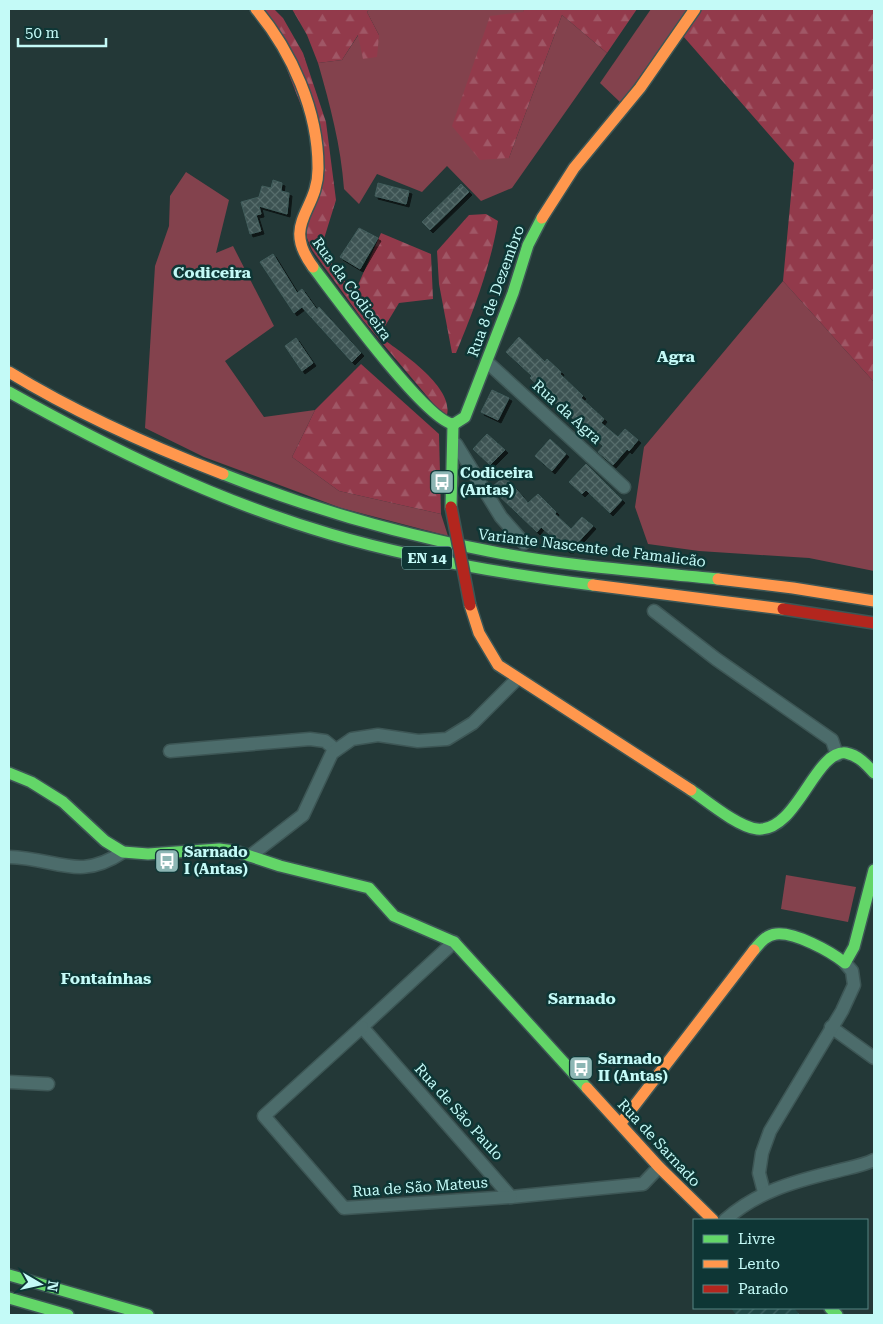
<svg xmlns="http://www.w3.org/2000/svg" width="883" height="1324" viewBox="0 0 883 1324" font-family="'Roboto Serif',serif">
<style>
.industrial{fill:url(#industrial-furrows)}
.green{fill:#83424d}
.forest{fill:url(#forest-firs)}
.building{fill:url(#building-cross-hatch);stroke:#425d5c;filter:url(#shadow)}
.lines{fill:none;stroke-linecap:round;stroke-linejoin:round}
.street-casing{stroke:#3d5655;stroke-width:15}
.fast-casing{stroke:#3d5655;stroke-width:14}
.slow-casing{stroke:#3d5655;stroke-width:14}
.jam-casing{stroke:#3d5655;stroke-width:14}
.street{stroke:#4c6c6b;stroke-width:12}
.fast{stroke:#63d668;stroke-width:11}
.slow{stroke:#ff974d;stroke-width:11}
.jam{stroke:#b3261e;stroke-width:11}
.jam-bridge-casing{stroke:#3d5655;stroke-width:14;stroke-linecap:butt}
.jam-bridge{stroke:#b3261e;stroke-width:11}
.labels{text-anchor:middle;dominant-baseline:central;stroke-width:5;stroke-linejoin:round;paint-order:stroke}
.shield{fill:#0e3635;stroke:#8dbfbd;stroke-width:1}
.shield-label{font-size:14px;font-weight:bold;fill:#c4faf7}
.street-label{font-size:15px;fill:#c4faf7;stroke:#0e3635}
.poi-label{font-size:15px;font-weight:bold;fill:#c4faf7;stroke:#0e3635;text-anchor:start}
.neighbourhood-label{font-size:16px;font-weight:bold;fill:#c4faf7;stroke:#0e3635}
</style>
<defs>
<pattern id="industrial-furrows" width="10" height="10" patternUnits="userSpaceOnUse" patternTransform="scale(1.25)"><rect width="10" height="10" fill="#1f4745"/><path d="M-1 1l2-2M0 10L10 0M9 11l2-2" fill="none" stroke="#3e6261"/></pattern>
<pattern id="forest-firs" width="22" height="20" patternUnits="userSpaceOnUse" patternTransform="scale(1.25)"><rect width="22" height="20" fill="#923a4b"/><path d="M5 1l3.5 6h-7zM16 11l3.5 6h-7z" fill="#a05766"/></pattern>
<pattern id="building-cross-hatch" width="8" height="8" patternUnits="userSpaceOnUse" patternTransform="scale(1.25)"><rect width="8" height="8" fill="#3d5352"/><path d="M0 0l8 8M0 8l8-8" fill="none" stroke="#576d6c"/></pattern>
<filter id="shadow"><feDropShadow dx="3" dy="3" stdDeviation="0" flood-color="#0009"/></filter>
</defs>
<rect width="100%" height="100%" fill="#233837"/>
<!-- industrial -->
<polygon class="industrial" points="731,1308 794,1308 800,1315 736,1315"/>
<!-- green -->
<g class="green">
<path d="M369,9H524L509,158L562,15L607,53L512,188L481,201L447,166L422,192L377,174L359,204L344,189C341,146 330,105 318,63L342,60L359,34L379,35L367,12Z"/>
<polygon points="651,9 688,9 621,103 600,83"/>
<polygon points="186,172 229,200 216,253 233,246 274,326 225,361 264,417 315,410 292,457 339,491 441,514 448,536 341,508 204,457 145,428 155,266 169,226 170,196"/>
<polygon points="783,281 874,382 874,571 809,558 699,551 648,544 635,507 644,447"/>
<polygon points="786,875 856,887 848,922 781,909"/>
</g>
<!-- forest -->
<g class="forest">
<path d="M263,9H274L283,18L303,53L326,122L336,200L323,242L326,256L350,288L358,285L381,233L431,254L433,299L399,303L379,336C399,351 454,386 447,415L442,414L362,319L312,250L307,238L306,225L323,161Z"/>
<polygon points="292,9 369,9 367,12 379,35 377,57 363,59 358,35 342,60 318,63 307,35"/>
<polygon points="524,9 637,9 607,53 562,15 509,158 480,160 452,126 490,16 523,12"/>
<polygon points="702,9 874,9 874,382 783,281 794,163 683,36"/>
<path d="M486,214L498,221C490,268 474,309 456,353H452L439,284L437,251L469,215Z"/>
<polygon points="361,364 439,434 441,514 339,491 292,457 315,410"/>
</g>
<!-- building -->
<g class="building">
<polygon points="273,180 282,183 281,191 289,193 287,214 259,206 261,214 256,215 261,231 250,234 241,202 259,197 262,186 271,188"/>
<polygon points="378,183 409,191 406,204 375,196"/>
<polygon points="461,184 469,192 430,230 422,222"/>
<polygon points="359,228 378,238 360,269 340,257"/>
<polygon points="273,254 297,293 302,289 317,310 319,307 361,353 352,362 302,307 294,313 260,262"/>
<polygon points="519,337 545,362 547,359 561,372 560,374 583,396 581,398 604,419 601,423 618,437 625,429 638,440 629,451 627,449 613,465 598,452 603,446 553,401 554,400 530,378 532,376 506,352"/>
<polygon points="296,338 313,363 302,371 285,346"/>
<polygon points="492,390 509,398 498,420 481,412"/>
<polygon points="487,434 505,450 490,465 473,449"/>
<polygon points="550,439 566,454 552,471 535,456"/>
<polygon points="586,464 622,500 610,513 586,490 582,494 569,482"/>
<polygon points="505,476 528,503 538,494 556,512 555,514 571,529 582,517 593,526 571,550 567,550 541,527 537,532 495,492 492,487"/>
</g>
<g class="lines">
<defs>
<g id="street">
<polyline points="487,362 624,487"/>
<polyline points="456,444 501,517 524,543"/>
<polyline points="654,611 716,659 832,740 837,755"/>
<polyline points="170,751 310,739 325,741 336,750"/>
<polyline points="250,856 303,815 332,753 352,739 378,735 418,741 447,739 473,723 517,679"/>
<path d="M9,857C57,858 78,882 123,852"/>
<polyline points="454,942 362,1027 511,1197 643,1184 659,1167"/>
<polyline points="362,1027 264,1116 344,1208 511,1197"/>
<polyline points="831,1027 874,1058"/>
<polyline points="9,1082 48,1084"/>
<polyline points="764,1192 759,1173 762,1153 770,1131 842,1011 854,985 852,971 845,963"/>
<path d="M725,1220C757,1192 792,1182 833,1172C847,1168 862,1166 874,1160"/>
</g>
<g id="fast">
<path d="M313,267C333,293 428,424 454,424L465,417L513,293L528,245L542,218"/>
<path d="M9,392C111,449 217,501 330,534C415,559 504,574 593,585"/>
<path d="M223,474C309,508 398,534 489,551C564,566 642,571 718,579"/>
<polyline points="451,507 453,425"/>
<polyline points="9,773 31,782 63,802 105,841 123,852 148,854 219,849 235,851 280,866 369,888 394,916 454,942 587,1088"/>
<path d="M691,790C707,801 738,827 757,829C797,833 815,749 846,753C858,755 867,765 874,773"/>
<path d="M754,950C760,943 766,935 776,934C795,932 830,951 845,963L854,947L874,870"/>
<polyline points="9,1275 148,1315"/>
<polyline points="9,1298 68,1315"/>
<polyline points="830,1308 837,1315"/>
</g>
<g id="slow">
<path d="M256,9C292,52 318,111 318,167C319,212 280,222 313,267"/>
<polyline points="542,218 574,168 640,88 695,9"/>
<path d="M9,372C76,413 150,446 223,474"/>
<polyline points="718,579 793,588 874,601"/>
<polyline points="593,585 783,609"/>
<polyline points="470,605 479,633 498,665 691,790"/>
<polyline points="587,1088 659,1167 713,1220"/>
<polyline points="621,1123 754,950"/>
</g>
<polyline id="jam" points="783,609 874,623"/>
</defs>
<!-- street casing -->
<use href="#street" class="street-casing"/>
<!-- fast casing -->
<use href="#fast" class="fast-casing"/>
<!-- slow casing -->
<use href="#slow" class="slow-casing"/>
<!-- jam casing -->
<use href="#jam" class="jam-casing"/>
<!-- street -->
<use href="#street" class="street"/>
<!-- fast -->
<use href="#fast" class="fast"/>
<!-- slow -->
<use href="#slow" class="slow"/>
<!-- jam -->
<use href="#jam" class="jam"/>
<defs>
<polyline id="jam-bridge" points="451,507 470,605"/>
</defs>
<!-- jam-bridge casing -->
<use href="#jam-bridge" class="jam-bridge-casing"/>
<!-- jam-bridge -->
<use href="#jam-bridge" class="jam-bridge"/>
</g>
<!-- icons -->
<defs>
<symbol id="bus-square" viewBox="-11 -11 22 22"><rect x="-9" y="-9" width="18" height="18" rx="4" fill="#8cb6b4" stroke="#0e3635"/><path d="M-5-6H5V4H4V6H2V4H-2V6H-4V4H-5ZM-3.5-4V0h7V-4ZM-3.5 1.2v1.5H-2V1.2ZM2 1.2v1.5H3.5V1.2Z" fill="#fff"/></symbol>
</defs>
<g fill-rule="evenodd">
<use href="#bus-square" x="428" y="468" width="28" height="28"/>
<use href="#bus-square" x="153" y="847" width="28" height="28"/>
<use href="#bus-square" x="567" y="1054" width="28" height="28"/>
</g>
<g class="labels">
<!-- shield labels -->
<rect class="shield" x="402" y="546.5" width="50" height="23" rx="4"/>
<g class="shield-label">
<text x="427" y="558">EN 14</text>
</g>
<!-- street labels -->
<g class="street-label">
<text transform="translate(352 289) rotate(54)">Rua da Codiceira</text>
<text transform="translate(496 291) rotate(-70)">Rua 8 de Dezembro</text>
<text transform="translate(567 412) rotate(42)">Rua da Agra</text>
<text transform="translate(592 548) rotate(7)">Variante Nascente de Famalicão</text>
<text transform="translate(459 1112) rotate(48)">Rua de São Paulo</text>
<text transform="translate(659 1143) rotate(47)">Rua de Sarnado</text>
<text transform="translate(420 1187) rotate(-4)">Rua de São Mateus</text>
</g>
<!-- poi labels -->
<g class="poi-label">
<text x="460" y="473">Codiceira<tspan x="460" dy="17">(Antas)</tspan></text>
<text x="184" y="852">Sarnado<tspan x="184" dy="17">I (Antas)</tspan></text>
<text x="598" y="1059">Sarnado<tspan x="598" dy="17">II (Antas)</tspan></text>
</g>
<!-- neighbourhood labels -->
<g class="neighbourhood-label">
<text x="212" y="272">Codiceira</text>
<text x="676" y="356">Agra</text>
<text x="106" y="978">Fontaínhas</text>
<text x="582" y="998">Sarnado</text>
</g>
</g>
<!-- border -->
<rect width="883" height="1324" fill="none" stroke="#c4faf7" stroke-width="20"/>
<!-- legend -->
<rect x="693" y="1219" width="175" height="90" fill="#0e3635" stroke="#578483"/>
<rect x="703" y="1235" width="25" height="8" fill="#63d668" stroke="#578483"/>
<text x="738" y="1244" font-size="15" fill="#c4faf7">Livre</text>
<rect x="703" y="1260" width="25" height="8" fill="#ff974d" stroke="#578483"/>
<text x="738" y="1269" font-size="15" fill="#c4faf7">Lento</text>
<rect x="703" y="1285" width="25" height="8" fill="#b3261e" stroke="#578483"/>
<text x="738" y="1294" font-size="15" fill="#c4faf7">Parado</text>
<!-- north arrow -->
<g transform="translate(40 1284) rotate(99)" stroke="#0e3635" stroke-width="4" paint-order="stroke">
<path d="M0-4L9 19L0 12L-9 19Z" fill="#c4faf7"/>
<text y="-8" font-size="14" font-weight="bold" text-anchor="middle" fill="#c4faf7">N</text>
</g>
<!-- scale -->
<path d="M18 38v8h88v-8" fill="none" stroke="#c4faf7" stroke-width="2.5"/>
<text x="25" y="38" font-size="15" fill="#c4faf7" stroke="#0e3635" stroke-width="4" paint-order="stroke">50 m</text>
</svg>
